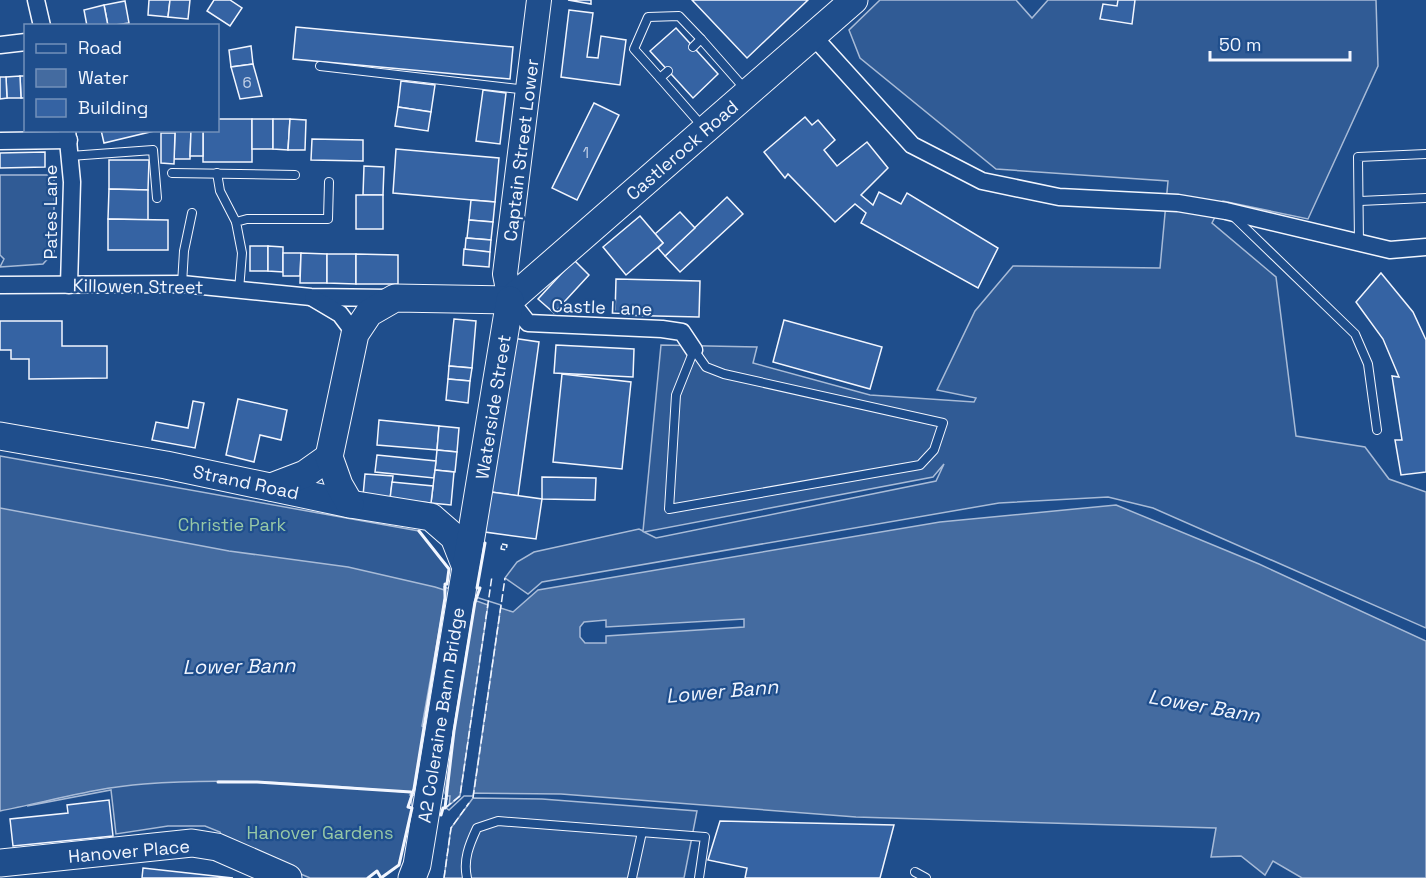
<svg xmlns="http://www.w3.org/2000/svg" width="1426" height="878" viewBox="0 0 1426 878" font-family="'Space Grotesk',sans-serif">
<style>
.built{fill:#305b95;stroke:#a8bbd7;stroke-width:1.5;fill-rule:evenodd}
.water{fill:#446ba0;stroke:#a8bbd7;stroke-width:1.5}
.pier{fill:#1f4e8c;stroke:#a8bbd7;stroke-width:1.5}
.building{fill:#3563a3;stroke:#f2f6ff;stroke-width:1.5}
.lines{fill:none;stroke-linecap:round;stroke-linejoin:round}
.service-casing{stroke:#f2f6ff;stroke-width:10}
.minor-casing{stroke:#f2f6ff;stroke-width:19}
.secondary-casing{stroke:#f2f6ff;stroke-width:26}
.primary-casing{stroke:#f2f6ff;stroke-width:29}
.service{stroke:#1f4e8c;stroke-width:8}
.minor{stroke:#1f4e8c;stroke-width:16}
.secondary{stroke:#1f4e8c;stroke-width:24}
.primary{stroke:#1f4e8c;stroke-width:27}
.fence{stroke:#f2f6ff;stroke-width:1.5;stroke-dasharray:8 3;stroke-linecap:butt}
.wall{stroke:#f2f6ff;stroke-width:3}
.labels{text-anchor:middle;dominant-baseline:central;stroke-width:4.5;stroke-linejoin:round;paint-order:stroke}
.number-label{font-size:15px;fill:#c3d1e8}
.street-label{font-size:18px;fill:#f2f6ff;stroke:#1f4e8c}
.park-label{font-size:18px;fill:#97c8a6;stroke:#1f4e8c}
.water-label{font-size:20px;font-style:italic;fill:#f2f6ff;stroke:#1f4e8c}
</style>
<rect width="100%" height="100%" fill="#1f4e8c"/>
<!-- built -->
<g class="built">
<path d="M880,0H1016L1032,18L1048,0H1376L1378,66L1308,219L1223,201L1212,223L1276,277L1296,436L1365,447L1389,479L1426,492V628L1153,508L1108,497L999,503L542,582L528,594L505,578L517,562L534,552L639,529L643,531L661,345L757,347L753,363L870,395L974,402L976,398L937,390L975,311L1013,266L1160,268L1168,181L996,169L860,58L849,30ZM944,464L936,481L656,538L644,532L933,477Z"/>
<polygon points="0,175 54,175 54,252 43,264 0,267 4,259 0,255"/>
<polygon points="0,456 419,531 449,569 447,584 445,584 444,593 0,531"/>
<polygon points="147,773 414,789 411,792 412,808 399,865 381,878 377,871 368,878 310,878 224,841 220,832 205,826 168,826 116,834 111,790 27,806"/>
<polygon points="473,798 542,799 697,811 684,878 444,878 451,828"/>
</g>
<!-- water -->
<path class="water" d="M1116,505L1259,564L1426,641V878H1302L1273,861L1265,875L1241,856L1211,857L1216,828L856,817L561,794L462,793L449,807L450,796C349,787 245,776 144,784C98,787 46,802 0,811V508L229,551L348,567L435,587L513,612L538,590L940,522Z"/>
<!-- pier -->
<g class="pier">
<polygon points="444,587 501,605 473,796 464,796 449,810 446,808 460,796 488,605 477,601 475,603 454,732 445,793 447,799 410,795 414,789 424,727 422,726 445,598"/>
<polygon points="744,619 744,627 606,636 606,643 585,643 580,637 580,627 584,622 606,620 606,627"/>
</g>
<!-- building -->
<g class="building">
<polygon points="149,0 170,0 168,17 148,15"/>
<polygon points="170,0 190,0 188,19 168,17"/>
<polygon points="214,0 230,0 242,8 230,26 207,11"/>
<polygon points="568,0 591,0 591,4"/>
<polygon points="692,0 808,0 747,58"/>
<polygon points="1118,0 1135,0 1132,24 1100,19 1103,4 1117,6"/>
<polygon points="125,1 129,23 108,26 104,5"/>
<polygon points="104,5 108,26 87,26 84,10"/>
<polygon points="569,10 593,13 587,57 598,58 601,36 626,40 620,85 561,77"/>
<polygon points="296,27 513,47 510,79 293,59"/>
<polygon points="676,28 718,74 693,98 650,51"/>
<polygon points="251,46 253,64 231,67 229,50"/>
<polygon points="253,64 262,96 240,99 231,67"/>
<polygon points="20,76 26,76 26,98 21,98"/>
<polygon points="20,76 21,98 7,98 6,77"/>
<polygon points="0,77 6,77 7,98 0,99"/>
<polygon points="401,81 435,85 431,112 398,107"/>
<polygon points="483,90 506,93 500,144 476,141"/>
<polygon points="594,103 619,115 577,200 552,188"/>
<polygon points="398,107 431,112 428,131 395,126"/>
<polygon points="805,117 812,125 818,120 835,140 824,150 837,166 867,142 888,168 861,195 873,205 879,192 901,204 907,193 998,248 978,288 861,223 866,213 855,204 835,222 788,174 785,178 764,152"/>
<polygon points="218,119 252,119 252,162 203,162 203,130 218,130"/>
<rect x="252" y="119" width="21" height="30"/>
<polygon points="273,119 290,119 288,150 273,149"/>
<polygon points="290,119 306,120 305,150 288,150"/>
<polygon points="101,130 153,130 154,131 104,143"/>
<polygon points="175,130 191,130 190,159 174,159"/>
<polygon points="191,130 203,130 203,156 190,156"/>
<polygon points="161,133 175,133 174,164 161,163"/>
<polygon points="312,139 363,140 363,161 311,160"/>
<polygon points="396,149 499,158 495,202 393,193"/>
<polygon points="45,152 45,167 0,168 0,153"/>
<polygon points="109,160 149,160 148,190 109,189"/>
<polygon points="364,166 384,167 383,195 363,195"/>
<polygon points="109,189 148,190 148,220 108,219"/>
<rect x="356" y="195" width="27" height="34"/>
<polygon points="727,197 743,214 680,272 665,256"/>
<polygon points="471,200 495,202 493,222 469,220"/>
<polygon points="680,212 695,228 665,256 658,248 663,243 655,234"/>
<polygon points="640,216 663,243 626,275 603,247"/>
<polygon points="108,219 168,220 168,250 108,250"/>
<polygon points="469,220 493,222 491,240 467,238"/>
<polygon points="466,238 491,240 490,252 465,250"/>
<rect x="250" y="246" width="18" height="25"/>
<polygon points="268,246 283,247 283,272 268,271"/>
<polygon points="464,249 490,252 489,267 463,265"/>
<polygon points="283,253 301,253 300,276 283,276"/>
<polygon points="301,253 327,254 327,283 300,283"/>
<polygon points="327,254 356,254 356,284 327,283"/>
<polygon points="356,254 398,255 398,284 356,284"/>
<polygon points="574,260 589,275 554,313 538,299"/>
<polygon points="1381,273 1413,312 1426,340 1426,472 1401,475 1395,440 1402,440 1392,376 1399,377 1383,339 1356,302"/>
<polygon points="616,279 700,281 699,317 615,315"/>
<polygon points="454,319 476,321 472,368 449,366"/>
<polygon points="784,320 882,347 870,389 773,362"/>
<polygon points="0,321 62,321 62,346 107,346 107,378 29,379 29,359 11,359 11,350 0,350"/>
<polygon points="512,338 539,342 518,496 491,492"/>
<polygon points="556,345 634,349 633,377 554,373"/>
<polygon points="449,366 472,368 470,381 448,379"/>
<polygon points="562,374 631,382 622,469 553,462"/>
<polygon points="448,379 470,381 468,403 446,400"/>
<polygon points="238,399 287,410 281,440 260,435 254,462 226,455"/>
<polygon points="193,401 204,403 195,448 152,440 156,422 188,428"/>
<polygon points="379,420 439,426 437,450 377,445"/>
<polygon points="439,426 459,428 457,452 437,450"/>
<polygon points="437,450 457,452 455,472 435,470"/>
<polygon points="377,455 436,461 434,478 375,472"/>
<polygon points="435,470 454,472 451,505 431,503"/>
<polygon points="365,474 393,476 390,499 363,496"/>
<polygon points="542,477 596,478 595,500 542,499"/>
<polygon points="392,482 433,486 431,503 390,499"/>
<polygon points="491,492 542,499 536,539 485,532"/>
<polygon points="109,800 113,836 13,846 10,819 68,813 67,805"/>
<polygon points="720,821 894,825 880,878 745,878 747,868 708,860"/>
<polygon points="143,868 233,878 142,878"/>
</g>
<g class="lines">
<defs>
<g id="service">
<polyline points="693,47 701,39 745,89"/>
<polyline points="320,66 527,90"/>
<polyline points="668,71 660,78 703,127"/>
<polyline points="660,78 634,49 648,17 679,16 701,39"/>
<polyline points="70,156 153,150 157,198"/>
<polyline points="172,173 295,175"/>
<polyline points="217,173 220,191 236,222"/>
<polyline points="1360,201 1426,198"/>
<polyline points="1234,217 1355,334 1368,364 1377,430"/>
<polyline points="1359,244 1358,157 1426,154"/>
<polyline points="182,284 184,251 192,213"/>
<polyline points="239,290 242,253 236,222 247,219 328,219 329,182"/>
<polygon points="694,350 706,367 724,374 943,423 934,450 920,465 669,509 676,395"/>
<polyline points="915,872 926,878"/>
<path d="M467,878C463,860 469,845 477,828L498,821L705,837L699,878"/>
<polyline points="632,878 642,832"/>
</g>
<g id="minor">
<polyline points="36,0 42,26"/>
<polyline points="813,36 912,145 982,181 1059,197 1178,203 1226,211 1390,250 1426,247"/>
<polyline points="0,45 26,42"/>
<polyline points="67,130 72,182 69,285"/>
<polyline points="0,141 69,140"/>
<polyline points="0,285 182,284 311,297 391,298"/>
<polyline points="313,298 340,314 355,334"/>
<polyline points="510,300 528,323 662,329 682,332 694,350"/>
</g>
<polyline id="secondary" points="510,300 505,274 539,0"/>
<g id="primary">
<polyline points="510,300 854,0"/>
<polyline points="0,436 166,465 350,504 431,517 454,537 465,565"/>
<polyline points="271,487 305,474 329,457"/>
<polyline points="350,504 339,485 329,457 355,334 369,313 395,298 510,300"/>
<polyline points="0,863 192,843 217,847 288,878"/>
<polyline points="412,878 417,865 510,300"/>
</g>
</defs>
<!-- service casing -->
<use href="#service" class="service-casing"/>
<!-- minor casing -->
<use href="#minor" class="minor-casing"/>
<!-- secondary casing -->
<use href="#secondary" class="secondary-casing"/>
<!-- primary casing -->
<use href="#primary" class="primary-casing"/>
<!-- service -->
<use href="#service" class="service"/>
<!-- minor -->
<use href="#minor" class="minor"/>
<!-- secondary -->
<use href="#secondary" class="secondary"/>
<!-- primary -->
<use href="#primary" class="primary"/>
<!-- fence -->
<g class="fence">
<polygon points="502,544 507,545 506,550 501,549"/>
<polyline points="473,798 505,578"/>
<polyline points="445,808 460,796 492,576"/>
<polyline points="444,878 451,828 469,803"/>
</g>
<!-- wall -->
<g class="wall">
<polyline points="218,782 257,782 411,792"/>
<polyline points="441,815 443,808 445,808 454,731 475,602 480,588 477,588 485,543"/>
<polyline points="368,878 377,871 381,878 399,865 412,808 408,807 414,789 445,598 445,584 447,584 449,569 419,531"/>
</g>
</g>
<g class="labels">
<!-- number labels -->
<g class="number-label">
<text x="247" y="82">6</text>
<text x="586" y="152">1</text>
</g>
<!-- street labels -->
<g class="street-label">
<text transform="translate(521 150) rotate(-83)">Captain Street Lower</text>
<text transform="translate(682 150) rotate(-41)">Castlerock Road</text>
<text transform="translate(50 212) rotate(-90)">Pates Lane</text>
<text transform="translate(138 286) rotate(1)">Killowen Street</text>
<text transform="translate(602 307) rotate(2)">Castle Lane</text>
<text transform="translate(493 407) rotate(-81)">Waterside Street</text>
<text transform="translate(246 482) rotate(12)">Strand Road</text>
<text transform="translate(441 715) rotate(-81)">A2 Coleraine Bann Bridge</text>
<text transform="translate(129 851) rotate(-5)">Hanover Place</text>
</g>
<!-- park labels -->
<g class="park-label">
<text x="232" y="524">Christie Park</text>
<text x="320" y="832">Hanover Gardens</text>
</g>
<!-- water labels -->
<g class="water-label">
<text transform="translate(239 666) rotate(-1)">Lower Bann</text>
<text transform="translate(722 691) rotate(-5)">Lower Bann</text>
<text transform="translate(1204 706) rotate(10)">Lower Bann</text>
</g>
</g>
<!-- legend -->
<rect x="24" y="24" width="195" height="108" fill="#1f4e8c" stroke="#7391ba" stroke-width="1.5"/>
<rect x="36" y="44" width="30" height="9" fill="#1f4e8c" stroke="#7391ba" stroke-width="1.5"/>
<text x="78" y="54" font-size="18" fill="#f2f6ff">Road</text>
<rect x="36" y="69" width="30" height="18" fill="#446ba0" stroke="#7391ba" stroke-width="1.5"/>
<text x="78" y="84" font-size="18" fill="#f2f6ff">Water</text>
<rect x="36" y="99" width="30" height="18" fill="#3563a3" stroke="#7391ba" stroke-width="1.5"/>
<text x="78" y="114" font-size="18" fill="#f2f6ff">Building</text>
<!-- scale -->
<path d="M1210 51v9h140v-9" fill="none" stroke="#f2f6ff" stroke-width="3"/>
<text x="1219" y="51" font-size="18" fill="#f2f6ff" stroke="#1f4e8c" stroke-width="4.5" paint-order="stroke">50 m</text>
</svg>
